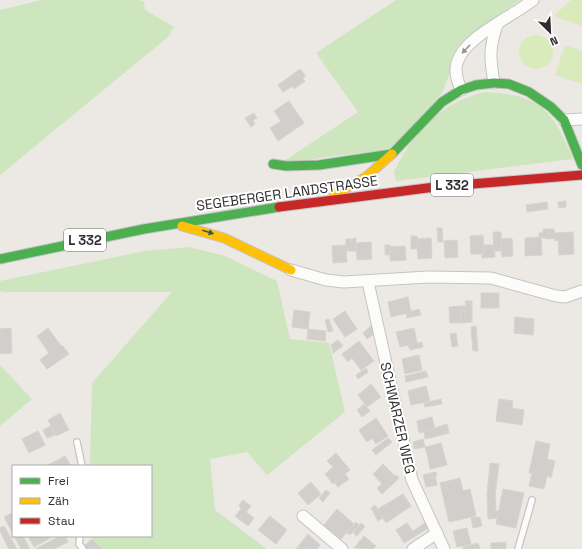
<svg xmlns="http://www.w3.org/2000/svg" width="582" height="549" viewBox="0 0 582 549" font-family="'Space Grotesk',sans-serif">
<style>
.green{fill:#cee6be}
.pitch{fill:#d9eabb}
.building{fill:#d1cecb;stroke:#d7d4d0}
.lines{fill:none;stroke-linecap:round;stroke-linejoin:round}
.lane-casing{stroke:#c5c4c5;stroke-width:8}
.street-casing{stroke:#c5c4c5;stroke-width:13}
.fast-casing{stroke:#c5c4c5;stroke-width:11}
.slow-casing{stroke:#c5c4c5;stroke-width:11}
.jam-casing{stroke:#c5c4c5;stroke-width:11}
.lane{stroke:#fcfcfb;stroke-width:5.5}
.street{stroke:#fcfcfb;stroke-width:11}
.fast{stroke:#4caf50;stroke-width:9}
.slow{stroke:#ffc107;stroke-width:9}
.jam{stroke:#c62828;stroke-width:9}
.oneway{fill:#959594}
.oneway2{fill:#385b3a}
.labels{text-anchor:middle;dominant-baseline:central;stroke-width:4;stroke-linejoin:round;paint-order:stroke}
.shield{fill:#fff;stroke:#6d6d6d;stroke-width:1}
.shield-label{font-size:13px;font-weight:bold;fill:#2e2e2e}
.street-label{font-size:14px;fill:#2e2e2e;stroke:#fff}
</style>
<rect width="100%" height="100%" fill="#ece8e4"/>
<!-- green -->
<g class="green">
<polygon points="41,0 139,0 144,2 145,10 174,27 168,37 0,175 0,10"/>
<polygon points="396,0 520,0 479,28 458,51 443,91 429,109 389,149 281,163 358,112 316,53"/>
<path d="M485,92C542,95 552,110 573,159L396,181L394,172C413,132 441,102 485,92Z"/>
<polygon points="189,247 225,256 277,281 290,339 329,343 345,412 267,475 247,452 210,459 215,510 267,549 102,549 90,536 151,536 151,466 90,466 92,383 172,292 4,292 0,291 0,281 145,251"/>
<polygon points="0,365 32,399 0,426"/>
</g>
<!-- pitch -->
<g class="pitch">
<polygon points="571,0 582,0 582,26 554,16"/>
<circle cx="536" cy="52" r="17"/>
<polygon points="565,45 582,51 582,84 555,75"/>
</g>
<!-- building -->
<g class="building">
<polygon points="300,69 306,76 302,78 305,81 294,89 292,86 283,92 278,85"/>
<polygon points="289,101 304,123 278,141 270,128 281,121 274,111"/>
<polygon points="254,113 257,118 253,120 255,124 251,127 245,118"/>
<polygon points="566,201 566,207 559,208 558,202"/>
<polygon points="547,202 548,209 527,212 526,205"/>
<polygon points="437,228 442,228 443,242 438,242"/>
<polygon points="543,229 549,229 549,239 539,237 539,233 543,233"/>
<polygon points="549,229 554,229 555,238 549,239"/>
<polygon points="493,232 501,232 502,251 494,251"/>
<polygon points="573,232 574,254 559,255 558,240 555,241 554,233"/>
<polygon points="483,235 484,254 471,254 470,236"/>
<polygon points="411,236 417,236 418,249 411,249"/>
<polygon points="541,237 542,255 525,256 525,238"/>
<polygon points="356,238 356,251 352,251 351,239"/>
<polygon points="431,238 432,258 418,259 417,239"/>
<polygon points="512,238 513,256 502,257 501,239"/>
<polygon points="346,239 351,239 352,251 346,251"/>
<polygon points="457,240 458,257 445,258 444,241"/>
<polygon points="371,242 372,259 357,260 356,243"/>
<polygon points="346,245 347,262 333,263 332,246"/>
<rect x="385" y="245" width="5" height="10"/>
<polygon points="483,245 494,245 495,257 482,258 482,254 484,254"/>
<polygon points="405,246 406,260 390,261 390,247"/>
<rect x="481" y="293" width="18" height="15"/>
<polygon points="408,297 411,312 391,317 388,302"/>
<polygon points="465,301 472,301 472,322 461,323 461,306 466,306"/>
<polygon points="461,306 461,323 450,323 449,307"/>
<polygon points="419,309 421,315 407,318 406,313"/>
<polygon points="294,310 310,312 308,329 292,327"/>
<polygon points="345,311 357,329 345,337 333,319"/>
<polygon points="515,317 534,319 533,335 514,333"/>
<polygon points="329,319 333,331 328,332 325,320"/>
<polygon points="372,325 374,334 367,339 363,333"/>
<polygon points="476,326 478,351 473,351 471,327"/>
<polygon points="11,328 12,353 0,354 0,329"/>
<polygon points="48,328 61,346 62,345 69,354 47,369 40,360 49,353 37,336"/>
<polygon points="414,328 417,343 400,347 396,332"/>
<polygon points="308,329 326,331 325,341 307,339"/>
<polygon points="456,333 458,346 452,347 450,334"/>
<polygon points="338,340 343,346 333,353 331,345"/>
<polygon points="359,341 374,361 361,370 352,358 348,362 342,354"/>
<polygon points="422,342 423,347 410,350 408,345"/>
<polygon points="419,355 422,370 405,374 402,359"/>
<polygon points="366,368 368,372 358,379 356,375"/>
<polygon points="426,371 428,377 406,382 405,376"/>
<polygon points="371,384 381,397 367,407 358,395"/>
<polygon points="426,386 430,401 411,405 408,391"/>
<polygon points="441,399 442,404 425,407 424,403"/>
<polygon points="499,399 513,401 512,408 524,410 522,425 496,421"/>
<polygon points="364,404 370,411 362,417 357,410"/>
<polygon points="60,413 69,430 56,436 48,420"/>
<polygon points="432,417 435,429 419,433 417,421"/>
<polygon points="376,418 388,436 376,444 372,438 367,442 359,430"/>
<polygon points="447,424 449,433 425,439 424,432"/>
<polygon points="51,426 55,435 47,438 43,430"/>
<polygon points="38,431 45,445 29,453 22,439"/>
<polygon points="388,438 392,442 376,455 372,450"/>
<polygon points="423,439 425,447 414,449 413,442"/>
<polygon points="536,441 550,444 547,459 555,461 551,478 547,476 544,489 529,486 532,473 529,473"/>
<polygon points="441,443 444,454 428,458 425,447"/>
<polygon points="336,453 350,470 333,484 325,474 333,467 327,461"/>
<polygon points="444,454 447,465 430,469 428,458"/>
<polygon points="65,456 71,466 46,466"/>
<polygon points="490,463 499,464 495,496 496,511 499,511 497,518 488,519 487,495"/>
<polygon points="383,464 395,476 384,486 373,474"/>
<polygon points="436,472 437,476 424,479 423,475"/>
<polygon points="345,474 349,479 338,487 335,483"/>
<polygon points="396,475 399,478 382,494 377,488 382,484 384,486"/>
<polygon points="435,477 437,485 426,487 424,479"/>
<polygon points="460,478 463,491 470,489 476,516 449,522 440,483"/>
<polygon points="311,482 321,494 308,505 298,493"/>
<polygon points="503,489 524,493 516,528 496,524"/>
<polygon points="326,490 330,493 323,502 319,498"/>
<polygon points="403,494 411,506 386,523 378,509"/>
<polygon points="243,500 251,506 246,512 254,518 248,526 235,516 241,509 239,505"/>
<polygon points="375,505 383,518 378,521 371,508"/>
<polygon points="337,509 354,524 341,539 324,525"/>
<polygon points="12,513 13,516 13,534 4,517"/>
<polygon points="270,516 287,530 276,544 258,530"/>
<polygon points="480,517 482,526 473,528 471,518"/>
<polygon points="356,522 359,525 350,535 347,533"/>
<polygon points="361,523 365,526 357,536 353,533"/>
<polygon points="407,523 416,536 404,543 396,530"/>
<polygon points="425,523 428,528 416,536 413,531"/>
<polygon points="4,526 17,549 9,549 0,531 0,528"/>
<polygon points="467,528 471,544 457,547 453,531"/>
<polygon points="308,534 320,545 317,549 296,549"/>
<polygon points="14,536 23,536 30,549 21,549"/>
<polygon points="28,536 49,536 50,538 34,547"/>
<polygon points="60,536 65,536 68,542 54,549 35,549"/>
<polygon points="364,536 376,546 373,549 354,548"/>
<polygon points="92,539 102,549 87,549 84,546"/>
<polygon points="506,542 506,549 491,549 491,543"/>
<polygon points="478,543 480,549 463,549 463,547"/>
</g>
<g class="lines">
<defs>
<g id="lane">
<polyline points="77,442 82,466"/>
<polyline points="80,536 79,544 83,549"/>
<polyline points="518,549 532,500"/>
</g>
<g id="street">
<path d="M494,83C490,59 489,48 497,25"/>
<path d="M461,90C458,82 454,72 457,63C464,37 512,17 533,0"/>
<polyline points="564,120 582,119"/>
<polyline points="291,270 326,280 344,282 428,277 491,278 556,296 565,297 582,291"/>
<polyline points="368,282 412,480 444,549"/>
<polyline points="303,516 342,549"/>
<polyline points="413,549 437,533"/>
</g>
<g id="fast">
<polyline points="273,164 286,166 319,165 392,154 442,102 461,90 476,85 494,83 509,84 529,92 551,107 564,120 582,165"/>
<polyline points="0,259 144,229 279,207"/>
</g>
<g id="slow">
<polyline points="334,195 366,177 392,154"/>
<polyline points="182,226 224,238 291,270"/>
</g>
<polyline id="jam" points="279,207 435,187 582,175"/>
</defs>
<!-- lane casing -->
<use href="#lane" class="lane-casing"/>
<!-- street casing -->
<use href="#street" class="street-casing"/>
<!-- fast casing -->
<use href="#fast" class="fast-casing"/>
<!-- slow casing -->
<use href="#slow" class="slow-casing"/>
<!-- jam casing -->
<use href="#jam" class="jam-casing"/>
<!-- lane -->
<use href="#lane" class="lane"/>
<!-- street -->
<use href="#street" class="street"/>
<!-- fast -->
<use href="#fast" class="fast"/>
<!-- slow -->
<use href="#slow" class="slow"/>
<!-- jam -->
<use href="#jam" class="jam"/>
</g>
<!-- one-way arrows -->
<defs><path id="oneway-solid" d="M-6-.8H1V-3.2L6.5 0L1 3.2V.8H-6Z"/></defs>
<use class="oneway" href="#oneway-solid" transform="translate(466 49) rotate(134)"/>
<use class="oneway2" href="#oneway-solid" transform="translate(208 232) rotate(18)"/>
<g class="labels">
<!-- shield labels -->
<g class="shield">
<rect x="431" y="174" width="42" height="22" rx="3"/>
<rect x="64" y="229" width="42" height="22" rx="3"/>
</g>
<g class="shield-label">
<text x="452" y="185">L 332</text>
<text x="85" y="240">L 332</text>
</g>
<!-- street labels -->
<g class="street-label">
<text transform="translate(287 193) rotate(-8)">SEGEBERGER LANDSTRASSE</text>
<text transform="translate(398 418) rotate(77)">SCHWARZER WEG</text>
</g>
</g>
<!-- legend -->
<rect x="12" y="465" width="140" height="72" fill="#ffffff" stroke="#ababab"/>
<rect x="20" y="478" width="20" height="6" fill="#4caf50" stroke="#ababab"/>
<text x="48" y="485" font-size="12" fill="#2e2e2e">Frei</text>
<rect x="20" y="498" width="20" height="6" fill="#ffc107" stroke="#ababab"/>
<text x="48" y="505" font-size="12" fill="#2e2e2e">Zäh</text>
<rect x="20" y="518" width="20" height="6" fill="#c62828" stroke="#ababab"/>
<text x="48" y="525" font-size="12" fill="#2e2e2e">Stau</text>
<!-- north arrow -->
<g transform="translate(550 32) rotate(156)" stroke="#ffffff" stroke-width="3" paint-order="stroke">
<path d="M0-3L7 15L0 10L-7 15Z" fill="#2e2e2e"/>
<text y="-6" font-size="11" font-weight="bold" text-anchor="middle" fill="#2e2e2e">N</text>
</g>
</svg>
